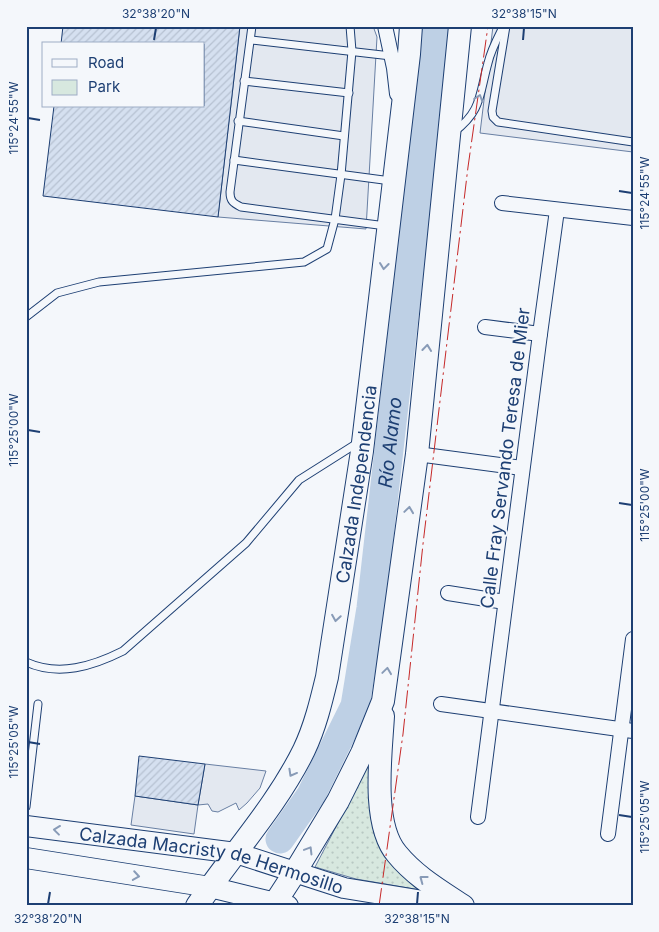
<svg xmlns="http://www.w3.org/2000/svg" width="659" height="932" viewBox="0 0 659 932" font-family="Inter,sans-serif">
<style>
.green{fill:url(#green-dots);stroke:#687fa3}
.parking{fill:#e3e8f0;stroke:#687fa3}
.lines{fill:none;stroke-linecap:round;stroke-linejoin:round}
.river{stroke:#bed0e5;stroke-width:29}
.building{fill:url(#building-hatch);stroke:#1d3f73}
.service-casing{stroke:#1d3f73;stroke-width:9}
.minor-casing{stroke:#1d3f73;stroke-width:16}
.secondary-casing{stroke:#1d3f73;stroke-width:22}
.primary-casing{stroke:#1d3f73;stroke-width:24}
.service{stroke:#f4f7fb;stroke-width:7}
.minor{stroke:#f4f7fb;stroke-width:14}
.secondary{stroke:#f4f7fb;stroke-width:20}
.primary{stroke:#f4f7fb;stroke-width:22}
.power{stroke:#c62828;stroke-width:1;stroke-dasharray:18 4 2.5 4;stroke-linecap:butt}
.oneway{stroke:#889bb7}
.ticks{fill:none;stroke:#1d3f73;stroke-width:2}
.labels{text-anchor:middle;dominant-baseline:central;stroke-width:4;stroke-linejoin:round;paint-order:stroke}
.street-label{font-size:18px;fill:#1d3f73;stroke:#f4f7fb}
.water-label{font-size:19px;font-style:italic;fill:#1d3f73;stroke:#f4f7fb}
.neatline{fill:none;stroke:#1d3f73;stroke-width:2}
.ticks-label{font-size:12px;text-anchor:middle;fill:#1d3f73}
</style>
<defs>
<pattern id="green-dots" width="8" height="8" patternUnits="userSpaceOnUse" patternTransform="scale(1.25)"><rect width="8" height="8" fill="#d7e8df"/><path d="M2 2h.1M6 6h.1" fill="none" stroke="#b8c8c3" stroke-width="1.8" stroke-linecap="round"/></pattern>
<pattern id="building-hatch" width="6" height="6" patternUnits="userSpaceOnUse" patternTransform="scale(1.25)"><rect width="6" height="6" fill="#d5e0f0"/><path d="M-1 1l2-2M0 6l6-6M5 7l2-2" fill="none" stroke="#b6c1d1"/></pattern>
</defs>
<rect width="100%" height="100%" fill="#f4f7fb"/>
<!-- green -->
<polygon class="green" points="374,754 374,834 426,891 356,879 315,867"/>
<!-- parking -->
<g class="parking">
<polygon points="240,26 373,26 377,37 366,229 218,217"/>
<polygon points="493,26 633,26 633,152 480,133"/>
<polygon points="205,764 266,771 260,788 247,803 239,810 236,803 218,812 212,811 208,804 198,805 194,834 131,825 135,796 198,805"/>
</g>
<g class="lines">
<!-- river -->
<path class="river" id="s1" d="M280,839L311,795L355,706L371,608L437,26"/>
</g>
<!-- building -->
<g class="building">
<polygon points="63,26 240,26 218,217 43,196 54,106 204,106 204,44 61,44"/>
<polygon points="139,756 205,764 198,805 135,796"/>
</g>
<g class="lines">
<defs>
<g id="service">
<path d="M252,26L230,192C230,201 233,203 241,207L386,226"/>
<polyline points="506,26 492,111 493,117 498,122 633,142"/>
<polyline points="251,40 391,56"/>
<polyline points="244,81 349,93"/>
<polyline points="238,121 344,136"/>
<path d="M454,132C482,111 479,95 488,63C491,50 497,39 503,27"/>
<polyline points="234,160 391,181"/>
<polyline points="26,317 57,293 99,282 304,262 327,249 335,219 341,175 352,51 350,26"/>
<path d="M26,662C59,677 93,666 123,651L246,543L299,480L359,442"/>
<polyline points="26,807 38,704"/>
</g>
<g id="minor">
<polyline points="385,26 394,68 397,94"/>
<polyline points="502,203 633,218"/>
<polyline points="485,327 540,334"/>
<polyline points="417,454 522,468"/>
<polyline points="448,593 505,602"/>
<polyline points="441,704 633,731"/>
<polyline points="478,817 540,334 557,210"/>
<polyline points="608,834 633,639"/>
</g>
<g id="secondary">
<path id="s2" d="M26,826L236,853L344,888L454,906"/>
<polyline points="26,858 210,887 288,906"/>
</g>
<g id="primary">
<path d="M383,716C381,753 371,824 397,854C415,876 439,890 463,906"/>
<path id="s3" d="M197,906C232,854 276,807 304,750C315,727 321,702 327,677L362,451L409,54L411,26"/>
<polyline points="273,906 295,872 338,801 362,753 383,701 417,454 460,26"/>
</g>
</defs>
<!-- service casing -->
<use href="#service" class="service-casing"/>
<!-- minor casing -->
<use href="#minor" class="minor-casing"/>
<!-- secondary casing -->
<use href="#secondary" class="secondary-casing"/>
<!-- primary casing -->
<use href="#primary" class="primary-casing"/>
<!-- service -->
<use href="#service" class="service"/>
<!-- minor -->
<use href="#minor" class="minor"/>
<!-- secondary -->
<use href="#secondary" class="secondary"/>
<!-- primary -->
<use href="#primary" class="primary"/>
<!-- power -->
<polyline class="power" points="379,906 403,734 423,544 445,359 468,167 488,26"/>
</g>
<!-- one-way arrows -->
<defs><path id="oneway-chevron" d="M-2-3.5L2.5 0L-2 3.5" fill="none" stroke-width="1.6" stroke-linecap="round" stroke-linejoin="round" transform="scale(1.25)"/></defs>
<g class="oneway">
<use href="#oneway-chevron" transform="translate(479 98) rotate(-72)"/>
<use href="#oneway-chevron" transform="translate(384 266) rotate(97)"/>
<use href="#oneway-chevron" transform="translate(427 348) rotate(-84)"/>
<use href="#oneway-chevron" transform="translate(409 510) rotate(-82)"/>
<use href="#oneway-chevron" transform="translate(336 618) rotate(99)"/>
<use href="#oneway-chevron" transform="translate(387 671) rotate(-82)"/>
<use href="#oneway-chevron" transform="translate(292 773) rotate(119)"/>
<use href="#oneway-chevron" transform="translate(57 830) rotate(-173)"/>
<use href="#oneway-chevron" transform="translate(309 850) rotate(-59)"/>
<use href="#oneway-chevron" transform="translate(136 876) rotate(9)"/>
<use href="#oneway-chevron" transform="translate(423 879) rotate(-143)"/>
</g>
<!-- ticks -->
<path class="ticks" d="M154,40L156,28M523,40L524,28M28,118L40,120M619,191L632,193M28,430L40,432M619,503L632,505M28,742L40,744M619,815L632,817M48,904L50,892M417,904L418,892"/>
<g class="labels">
<!-- street labels -->
<g class="street-label">
<text transform="translate(505 458) rotate(-83)">Calle Fray Servando Teresa de Mier</text>
<text stroke="none"><textPath href="#s3" startOffset="461">Calzada Independencia</textPath></text>
<text stroke="none"><textPath href="#s2" startOffset="189">Calzada Macristy de Hermosillo</textPath></text>
</g>
<!-- water labels -->
<g class="water-label">
<text stroke="none"><textPath href="#s1" startOffset="419">Río Alamo</textPath></text>
</g>
</g>
<!-- border -->
<rect width="659" height="932" fill="none" stroke="#f4f7fb" stroke-width="55"/>
<!-- legend -->
<rect x="42" y="42" width="162" height="65" fill="#f4f7fb" stroke="#9eadc5"/>
<rect x="52" y="59" width="25" height="8" fill="#f4f7fb" stroke="#9eadc5"/>
<text x="88" y="68" font-size="15" fill="#1d3f73">Road</text>
<rect x="52" y="80" width="25" height="15" fill="#d7e8df" stroke="#9eadc5"/>
<text x="88" y="92" font-size="15" fill="#1d3f73">Park</text>
<rect x="28" y="28" width="604" height="876" class="neatline"/>
<g class="ticks-label">
<text x="156" y="18">32°38'20"N</text>
<text x="524" y="18">32°38'15"N</text>
<text transform="translate(14 118) rotate(-90)" y="4">115°24'55"W</text>
<text transform="translate(645 193) rotate(-90)" y="4">115°24'55"W</text>
<text transform="translate(14 430) rotate(-90)" y="4">115°25'00"W</text>
<text transform="translate(645 505) rotate(-90)" y="4">115°25'00"W</text>
<text transform="translate(14 742) rotate(-90)" y="4">115°25'05"W</text>
<text transform="translate(645 817) rotate(-90)" y="4">115°25'05"W</text>
<text x="48" y="923">32°38'20"N</text>
<text x="417" y="923">32°38'15"N</text>
</g>
</svg>
